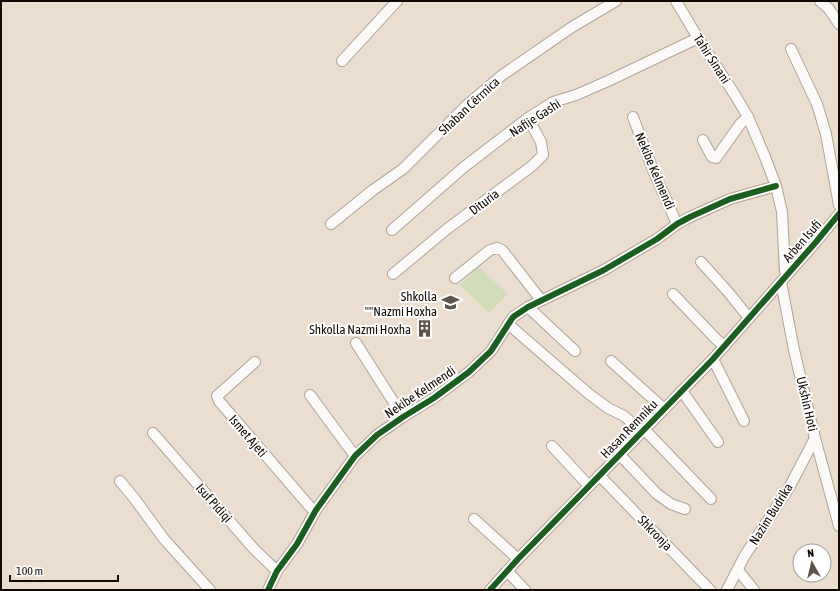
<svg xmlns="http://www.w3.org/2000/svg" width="840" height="591" viewBox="0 0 840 591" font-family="'Asap Condensed',sans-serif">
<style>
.grass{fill:#d3dcba}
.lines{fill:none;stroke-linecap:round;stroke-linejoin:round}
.minor-casing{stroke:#aea397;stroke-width:12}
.minor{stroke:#fcfaf8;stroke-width:10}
.cycleway-casing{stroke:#fff;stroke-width:8}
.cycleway{stroke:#1b5e20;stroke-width:6}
.labels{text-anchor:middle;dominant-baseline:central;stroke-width:4;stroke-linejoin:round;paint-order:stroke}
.street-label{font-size:13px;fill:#120a02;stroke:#fff}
.poi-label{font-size:13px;fill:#120a02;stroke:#fff;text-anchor:end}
</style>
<rect width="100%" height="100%" fill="#ecdecf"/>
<!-- grass -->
<polygon class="grass" points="478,266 508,294 489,313 460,285"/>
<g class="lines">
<defs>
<g id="minor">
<polyline points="676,1 698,38 735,95 748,117 765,157 776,186 782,212 785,271 787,275"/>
<polyline points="820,1 829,9 839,24"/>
<polyline points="791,49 817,104 826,134 839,205"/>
<polyline points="342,61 397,1"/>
<polyline points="633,117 653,170 677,224"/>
<polyline points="703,140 712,157 716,158 741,123 748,117"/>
<polyline points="331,224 373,190 403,169 467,105 501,76 572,27 616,1"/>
<polyline points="392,230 464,167 528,118 553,102 576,95 608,81 698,38"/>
<polyline points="701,262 729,293 749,318"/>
<polyline points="393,274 447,229 532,166 543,155 541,142 528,118"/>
<polyline points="455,278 490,250 497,248 502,250 541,300"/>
<polyline points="781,282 794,350 815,438 839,526"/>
<polyline points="673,294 717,340 725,346"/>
<polyline points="528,307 575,351"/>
<polyline points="508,324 589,394 608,408 624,416 642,431"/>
<polyline points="356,343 403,417"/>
<polyline points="713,359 744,421"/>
<polyline points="611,361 663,408"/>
<polyline points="255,362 217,396 219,401 311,508 316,510"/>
<polyline points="682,391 718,442"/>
<polyline points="310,395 355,456"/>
<polyline points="644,429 711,499"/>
<polyline points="153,433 254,549 277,571"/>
<polyline points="552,446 589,486"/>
<polyline points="620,455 657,494 671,504 685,509"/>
<polyline points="599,475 710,590"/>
<polyline points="120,481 134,498 164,539 210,590"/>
<polyline points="474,519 518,559"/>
<polyline points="738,570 754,590"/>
<polyline points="507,571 525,590"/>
<polyline points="268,590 277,571 297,544 316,510 355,456 377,435 403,417 434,398 469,372 491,351 513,317 528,307 604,270 657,239 677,224 690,217 730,199 776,186"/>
<polyline points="490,590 518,559 713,359 816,242 839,214"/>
<polyline points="727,590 744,557 790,486 815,438"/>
</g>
</defs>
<!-- minor casing -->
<use href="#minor" class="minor-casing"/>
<!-- minor -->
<use href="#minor" class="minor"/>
<defs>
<g id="cycleway">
<polyline points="268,590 277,571 297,544 316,510 355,456 377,435 403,417 434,398 469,372 491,351 513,317 528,307 604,270 657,239 677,224 690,217 730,199 776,186"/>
<polyline points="490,590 518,559 713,359 816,242 839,214"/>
</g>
</defs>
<!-- cycleway casing -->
<use href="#cycleway" class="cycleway-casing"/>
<!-- cycleway -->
<use href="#cycleway" class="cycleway"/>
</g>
<!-- icons -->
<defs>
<symbol id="school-bare" viewBox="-9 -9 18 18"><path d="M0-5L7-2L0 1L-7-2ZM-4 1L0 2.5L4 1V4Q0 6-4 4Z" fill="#5e544a" stroke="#fff" stroke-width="2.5" paint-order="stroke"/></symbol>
<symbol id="building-bare" viewBox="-9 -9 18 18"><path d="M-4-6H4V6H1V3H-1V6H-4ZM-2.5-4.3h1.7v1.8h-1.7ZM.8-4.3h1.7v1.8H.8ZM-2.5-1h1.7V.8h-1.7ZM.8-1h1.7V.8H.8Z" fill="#5e544a" stroke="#fff" stroke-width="2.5" paint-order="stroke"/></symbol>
</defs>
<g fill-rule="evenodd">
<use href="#school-bare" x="438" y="290" width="25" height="25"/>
<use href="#building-bare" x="412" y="316" width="25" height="25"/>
</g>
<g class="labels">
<!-- street labels -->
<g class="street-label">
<text transform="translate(712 59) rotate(57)">Tahir Sinani</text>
<text transform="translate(469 106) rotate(-43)">Shaban Cërrnica</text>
<text transform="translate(535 118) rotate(-33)">Nafije Gashi</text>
<text transform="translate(655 171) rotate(67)">Nekibe Kelmendi</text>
<text transform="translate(484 202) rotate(-37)">Dituria</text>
<text transform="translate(802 241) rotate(-49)">Arben Isufi</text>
<text transform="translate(420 392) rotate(-34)">Nekibe Kelmendi</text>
<text transform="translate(807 404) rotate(77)">Ukshin Hoti</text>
<text transform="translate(629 429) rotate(-46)">Hasan Remniku</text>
<text transform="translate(248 436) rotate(49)">Ismet Ajeti</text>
<text transform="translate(214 503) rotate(48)">Isuf Pidiqi</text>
<text transform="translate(771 514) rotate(-58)">Nazim Budrika</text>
<text transform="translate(655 533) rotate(46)">Shkronja</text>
</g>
<!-- poi labels -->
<g class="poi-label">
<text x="437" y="296">Shkolla<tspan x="437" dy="15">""Nazmi Hoxha</tspan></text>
<text x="411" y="329">Shkolla Nazmi Hoxha</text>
</g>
</g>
<!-- border -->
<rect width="840" height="591" fill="none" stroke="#120a02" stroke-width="4"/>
<!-- north arrow -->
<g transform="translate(812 563) rotate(352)"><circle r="19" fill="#ffffff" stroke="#a09d9a"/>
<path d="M0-3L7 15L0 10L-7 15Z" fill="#5e544a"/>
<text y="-6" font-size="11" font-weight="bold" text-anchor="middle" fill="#120a02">N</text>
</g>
<!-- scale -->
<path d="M10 575v6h108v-6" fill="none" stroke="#120a02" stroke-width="2"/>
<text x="16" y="575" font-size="12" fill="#120a02" stroke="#ffffff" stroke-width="3" paint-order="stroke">100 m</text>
</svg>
